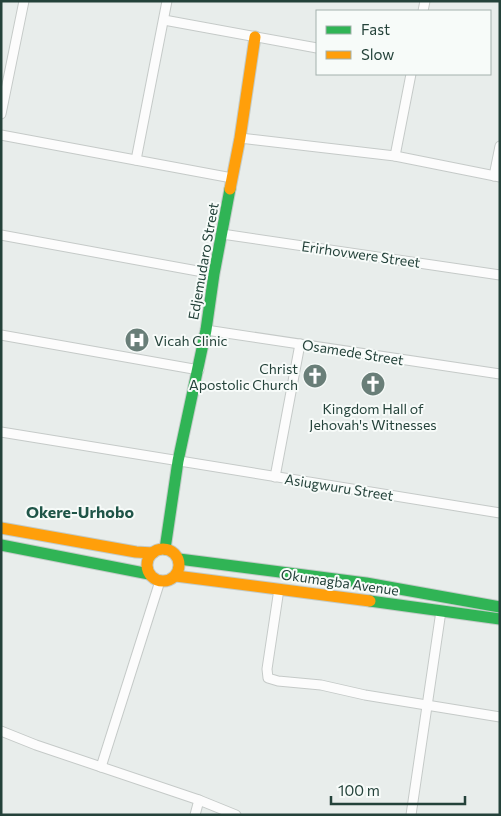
<svg xmlns="http://www.w3.org/2000/svg" width="501" height="816" viewBox="0 0 501 816" font-family="Commissioner,sans-serif">
<style>
.lines{fill:none;stroke-linecap:round;stroke-linejoin:round}
.street-casing{stroke:#c5cac8;stroke-width:11}
.fast-casing{stroke:#c3cbc8;stroke-width:13}
.slow-casing{stroke:#c3cbc8;stroke-width:13}
.street{stroke:#fcfcfc;stroke-width:9}
.fast{stroke:#30b455;stroke-width:11}
.slow{stroke:#ff9f0a;stroke-width:11}
.labels{text-anchor:middle;dominant-baseline:central;stroke-width:4;stroke-linejoin:round;paint-order:stroke}
.street-label{font-size:14px;fill:#24423a;stroke:#f7fbf9}
.poi-label{font-size:14px;fill:#24423a;stroke:#f7fbf9;text-anchor:start}
.quarter-label{font-size:16px;font-weight:bold;fill:#1f5548;stroke:#f7fbf9}
</style>
<rect width="100%" height="100%" fill="#e8edeb"/>
<g class="lines">
<defs>
<g id="street">
<polyline points="423,11 425,1"/>
<polyline points="164,20 317,48"/>
<polyline points="1,114 24,1"/>
<polyline points="1,135 232,178"/>
<polyline points="240,138 395,156 500,177"/>
<polyline points="395,156 411,74"/>
<polyline points="136,160 167,1"/>
<polyline points="494,176 500,146"/>
<polyline points="222,234 500,275"/>
<polyline points="1,235 214,274"/>
<polyline points="206,330 500,374"/>
<polyline points="1,335 199,370"/>
<polyline points="1,432 500,513"/>
<polyline points="275,477 300,344"/>
<polyline points="279,589 267,669 268,678 278,681 321,685 365,695 500,717"/>
<polyline points="1,731 36,745 199,800 236,815"/>
<polyline points="101,767 160,581"/>
<polyline points="195,815 199,800"/>
<polyline points="411,815 441,611"/>
</g>
<g id="fast">
<polyline points="1,545 149,574"/>
<polyline points="165,549 178,461 206,330 214,274 230,189"/>
<polyline points="179,559 366,583 500,607"/>
<polyline points="370,601 500,619"/>
</g>
<g id="slow">
<polyline points="230,189 240,138 255,37"/>
<polyline points="1,528 136,552 153,553"/>
<circle cx="163" cy="565" r="16"/>
<polyline points="176,576 370,601"/>
</g>
</defs>
<!-- street casing -->
<use href="#street" class="street-casing"/>
<!-- fast casing -->
<use href="#fast" class="fast-casing"/>
<!-- slow casing -->
<use href="#slow" class="slow-casing"/>
<!-- street -->
<use href="#street" class="street"/>
<!-- fast -->
<use href="#fast" class="fast"/>
<!-- slow -->
<use href="#slow" class="slow"/>
</g>
<!-- icons -->
<defs>
<symbol id="hospital-disc" viewBox="-11 -11 22 22"><circle r="9.5" fill="#697e78" stroke="#f7fbf9"/><path d="M-5-5h3v3.5h4V-5h3V5h-3V1.5h-4V5h-3Z" fill="#fff"/></symbol>
<symbol id="church-disc" viewBox="-11 -11 22 22"><circle r="9.5" fill="#697e78" stroke="#f7fbf9"/><path d="M-1.2-6h2.4v3.5h3.3v2.4h-3.3V6h-2.4V-.1h-3.3v-2.4h3.3Z" fill="#fff"/></symbol>
</defs>
<g fill-rule="evenodd">
<use href="#hospital-disc" x="123" y="326" width="28" height="28"/>
<use href="#church-disc" x="301" y="362" width="28" height="28"/>
<use href="#church-disc" x="359" y="370" width="28" height="28"/>
</g>
<g class="labels">
<!-- street labels -->
<g class="street-label">
<text transform="translate(361 254) rotate(8)">Erirhovwere Street</text>
<text transform="translate(203 261) rotate(-80)">Edjemudaro Street</text>
<text transform="translate(353 352) rotate(9)">Osamede Street</text>
<text transform="translate(339 487) rotate(9)">Asiugwuru Street</text>
<text transform="translate(340 582) rotate(8)">Okumagba Avenue</text>
</g>
<!-- poi labels -->
<g class="poi-label">
<text x="154" y="340">Vicah Clinic</text>
<text x="298" y="368" text-anchor="end">Christ<tspan x="298" dy="16">Apostolic Church</tspan></text>
<text x="373" y="408" text-anchor="middle">Kingdom Hall of<tspan x="373" dy="16">Jehovah's Witnesses</tspan></text>
</g>
<!-- quarter labels -->
<g class="quarter-label">
<text x="80" y="511">Okere-Urhobo</text>
</g>
</g>
<!-- border -->
<rect width="501" height="816" fill="none" stroke="#24423a" stroke-width="5"/>
<!-- legend -->
<rect x="316" y="10" width="175" height="65" fill="#f7fbf9" stroke="#a3b1ad"/>
<rect x="326" y="26" width="25" height="8" fill="#30b455" stroke="#a3b1ad"/>
<text x="361" y="35" font-size="15" fill="#24423a">Fast</text>
<rect x="326" y="51" width="25" height="8" fill="#ff9f0a" stroke="#a3b1ad"/>
<text x="361" y="60" font-size="15" fill="#24423a">Slow</text>
<!-- scale -->
<path d="M331 796v8h134v-8" fill="none" stroke="#24423a" stroke-width="2.5"/>
<text x="338" y="796" font-size="15" fill="#24423a" stroke="#f7fbf9" stroke-width="4" paint-order="stroke">100 m</text>
</svg>
